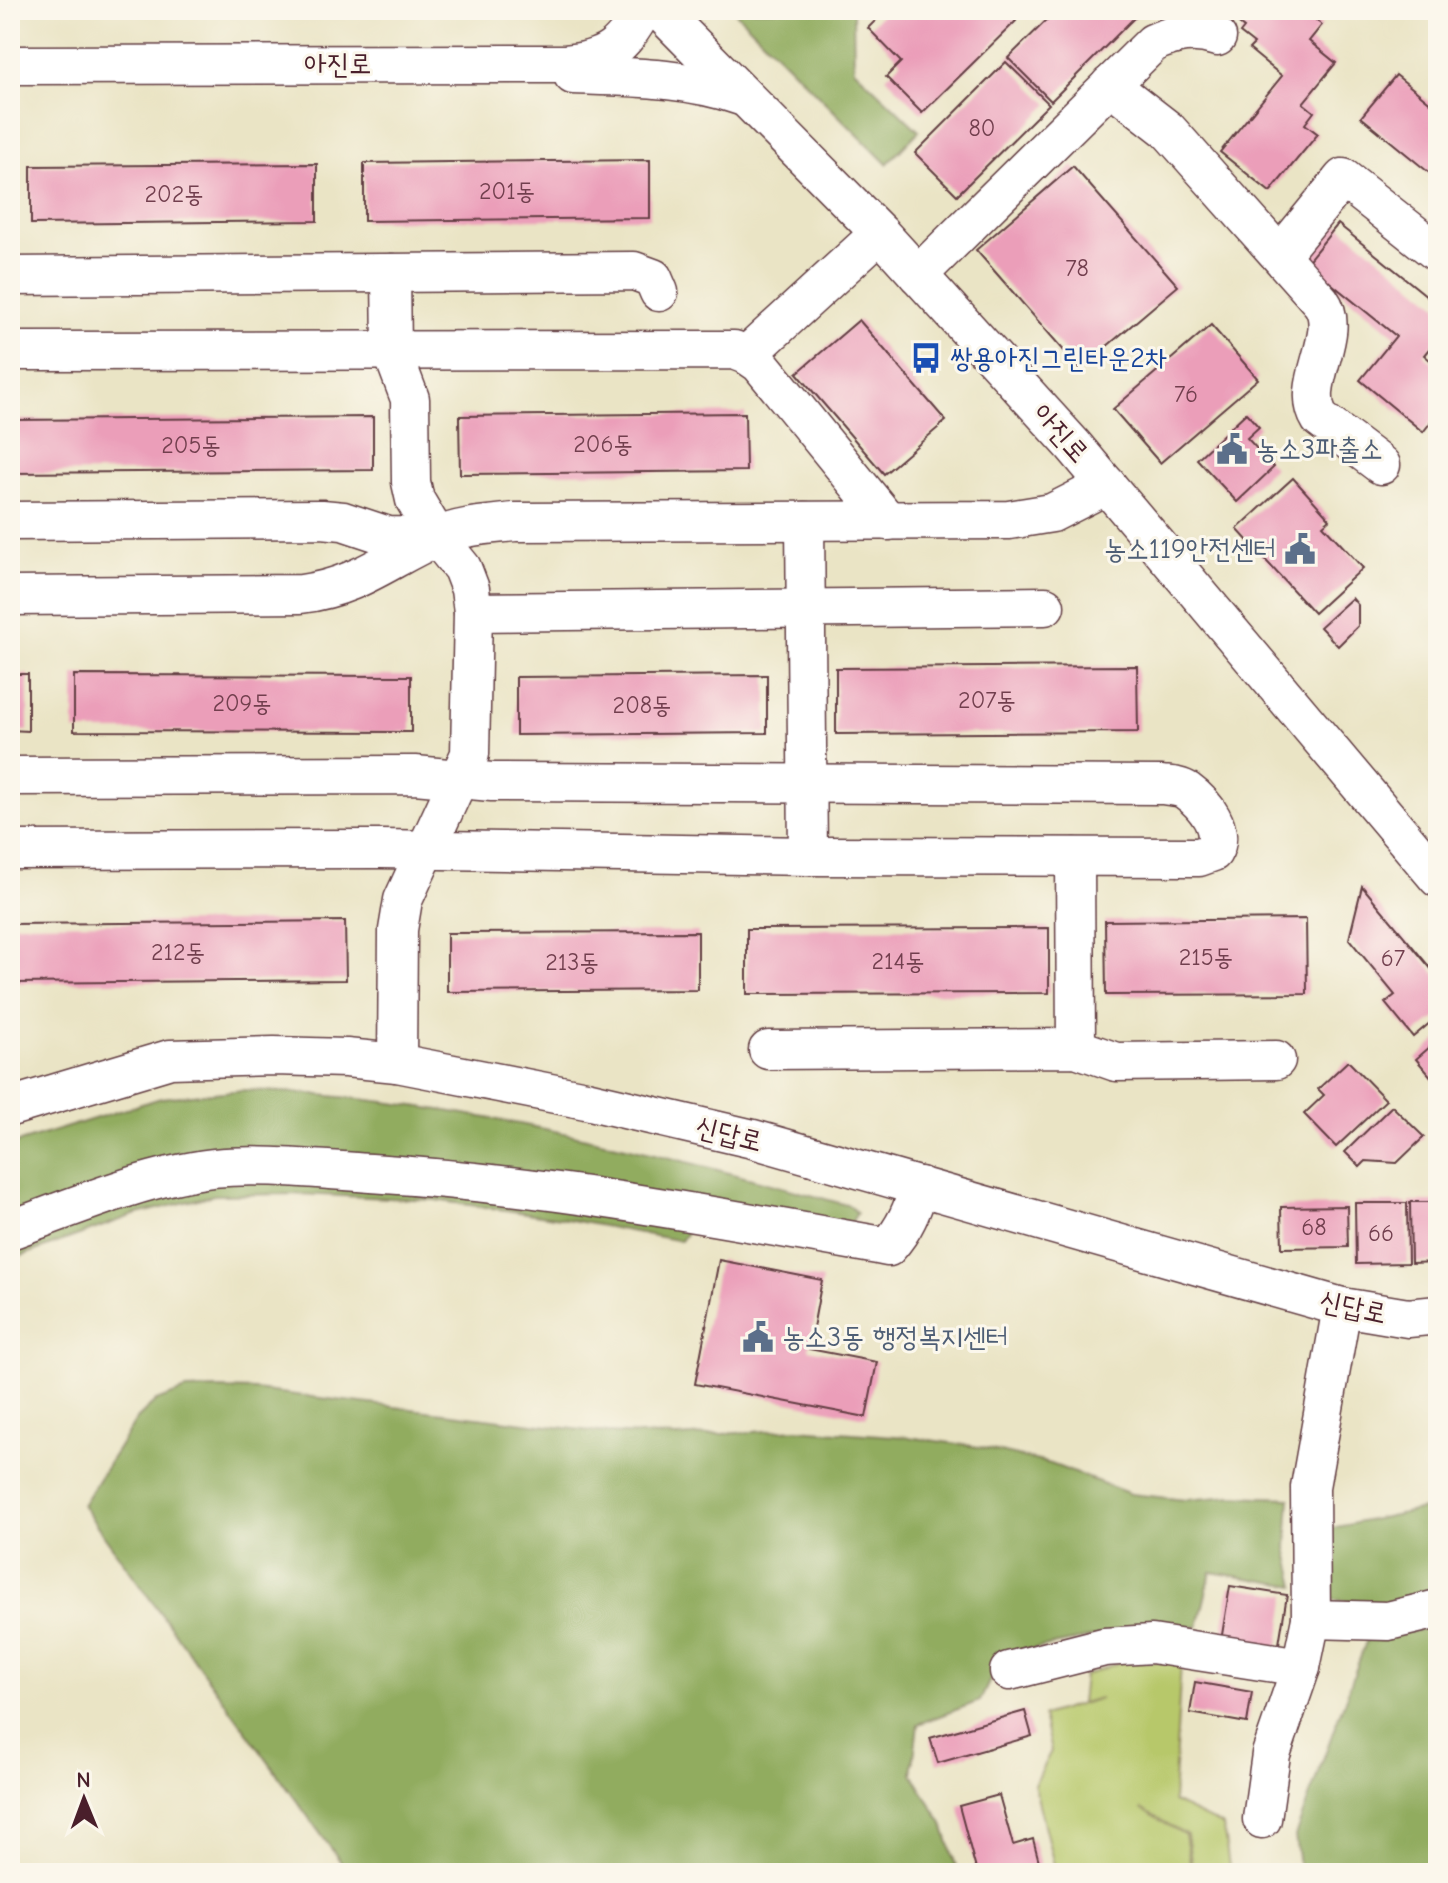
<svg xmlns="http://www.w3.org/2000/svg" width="1448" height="1883" viewBox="0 0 1448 1883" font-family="'Comic Neue','Poor Story',sans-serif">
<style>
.green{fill:#b7c86b;stroke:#80744b;stroke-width:2}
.forest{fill:#91ac5f;stroke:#6e6645;stroke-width:2}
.building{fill:#eb9eb9}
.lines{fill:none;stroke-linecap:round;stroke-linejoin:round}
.minor-casing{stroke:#623d42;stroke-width:41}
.minor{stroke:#fff;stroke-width:38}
.labels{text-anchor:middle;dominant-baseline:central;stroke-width:6;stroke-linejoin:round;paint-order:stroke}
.number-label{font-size:24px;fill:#723f4e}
.street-label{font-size:28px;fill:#4a1f2b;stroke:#fbf7ec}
.transit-label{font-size:28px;fill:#164399;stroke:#fbf7ec;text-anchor:start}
.service-label{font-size:28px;fill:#4e5e75;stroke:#fbf7ec;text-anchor:start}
</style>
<rect width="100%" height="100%" fill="#fbf7ec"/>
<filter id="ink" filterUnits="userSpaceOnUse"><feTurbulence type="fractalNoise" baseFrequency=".0125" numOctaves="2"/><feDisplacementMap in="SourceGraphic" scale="16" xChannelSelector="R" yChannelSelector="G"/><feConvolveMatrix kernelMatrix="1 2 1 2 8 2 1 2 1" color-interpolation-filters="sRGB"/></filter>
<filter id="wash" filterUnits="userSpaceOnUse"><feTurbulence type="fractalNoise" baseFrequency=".006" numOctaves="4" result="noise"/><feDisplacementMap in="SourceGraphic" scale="32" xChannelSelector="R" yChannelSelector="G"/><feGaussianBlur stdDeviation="1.8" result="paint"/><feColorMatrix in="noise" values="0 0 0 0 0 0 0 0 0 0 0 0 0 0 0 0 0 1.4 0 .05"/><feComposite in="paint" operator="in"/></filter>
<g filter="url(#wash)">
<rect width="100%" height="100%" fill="#eae4c5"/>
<!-- green -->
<polygon class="green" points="1120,1662 1181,1662 1173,1802 1223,1826 1230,1873 1193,1873 1187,1835 1141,1809 1185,1835 1192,1873 1056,1873 1034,1784 1051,1751 1043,1716 1100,1698 1081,1703 1084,1676"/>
<!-- forest -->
<g class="forest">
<polygon points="733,10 853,10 854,69 919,131 887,164"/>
<path d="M244,1090C449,1098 652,1150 850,1206L857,1213L849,1226L708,1202L681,1241L561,1218L435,1200L297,1194L214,1195L134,1215L10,1260V1145L161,1098Z"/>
<polygon points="218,1389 255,1390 607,1433 677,1437 797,1429 908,1437 979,1447 1051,1464 1131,1494 1186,1500 1232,1496 1290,1498 1287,1548 1296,1586 1211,1572 1198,1627 1151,1626 1002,1655 980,1701 918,1724 912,1774 943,1824 958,1873 349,1873 82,1505 137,1419 156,1401 186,1390"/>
<polygon points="1438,1506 1438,1588 1381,1604 1324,1599 1322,1530"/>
<polygon points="1426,1629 1438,1629 1438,1873 1300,1873 1295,1836 1367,1639"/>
</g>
<g id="blocks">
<!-- building -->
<g class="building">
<polygon points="886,10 1005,10 1016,21 922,113 886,77 901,62 868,28"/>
<polygon points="1057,10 1142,10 1051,101 1008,58"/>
<polygon points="1221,10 1303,10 1322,25 1309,41 1336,63 1303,103 1314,112 1305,124 1318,134 1270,192 1220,152 1282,76 1249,49 1254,44 1240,33 1244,28"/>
<polygon points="1006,62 1049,104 957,195 915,153"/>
<polygon points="1396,75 1438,109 1438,180 1361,117"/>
<polygon points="650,160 650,218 364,221 364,163"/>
<polygon points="317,164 317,221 31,224 31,166"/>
<polygon points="1073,166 1178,286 1080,369 976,250"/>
<polygon points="1338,224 1438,305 1438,338 1424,355 1438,367 1438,413 1423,432 1360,380 1396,336 1306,263"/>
<polygon points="859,320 946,421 884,474 797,373"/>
<polygon points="1211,325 1258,379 1160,463 1113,409"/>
<polygon points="745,413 746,471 460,474 459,416"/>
<polygon points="1246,413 1259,427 1247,438 1274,467 1237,502 1197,459"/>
<polygon points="373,417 373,470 10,473 10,420"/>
<polygon points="1293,478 1330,519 1323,525 1363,568 1314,613 1237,529"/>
<polygon points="1352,598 1358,605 1358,626 1338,646 1320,627"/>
<polygon points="1137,666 1138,732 836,734 836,668"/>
<polygon points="10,674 28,674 28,731 10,730"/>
<polygon points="74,675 411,676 411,732 74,731"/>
<polygon points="767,675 767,733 516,735 516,677"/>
<polygon points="1362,886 1438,977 1438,1016 1413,1037 1385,1003 1395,995 1349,939"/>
<polygon points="1306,919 1307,994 1106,995 1105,921"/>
<polygon points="345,921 346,980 10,983 10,924"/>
<polygon points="1049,928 1049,993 747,994 747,929"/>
<polygon points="698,932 698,990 447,992 447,933"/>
<polygon points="1438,1040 1438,1085 1416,1059"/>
<polygon points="1348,1061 1386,1100 1336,1147 1304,1114 1324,1095 1318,1089"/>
<polygon points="1392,1106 1424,1137 1397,1163 1366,1161 1360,1167 1345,1152"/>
<polygon points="1410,1202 1438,1202 1438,1262 1411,1263"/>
<polygon points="1355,1203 1407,1203 1408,1263 1356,1264"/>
<polygon points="1347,1206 1348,1247 1282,1248 1281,1207"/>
<polygon points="719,1260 822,1280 809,1349 877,1362 866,1417 695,1384"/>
<polygon points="1230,1586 1287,1595 1278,1650 1221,1641"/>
<polygon points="1195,1682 1252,1692 1247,1723 1190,1713"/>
<polygon points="1025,1711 1032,1736 938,1763 930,1738"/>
<polygon points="999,1795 1013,1845 1033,1839 1042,1873 977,1873 959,1806"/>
</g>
</g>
</g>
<g filter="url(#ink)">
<use href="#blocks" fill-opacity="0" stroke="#623d42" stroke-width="2"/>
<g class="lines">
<defs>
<g id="minor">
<polyline points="659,10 880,233 1073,445 1438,878"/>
<path d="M10,65L565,64C608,60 622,47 643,10"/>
<path d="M573,75C630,77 686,77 741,96"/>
<path d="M1110,85L1168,130L1321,302C1344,334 1298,385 1320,419L1381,465"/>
<polyline points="1280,255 1343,178 1438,253"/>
<polyline points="391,273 392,351 410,399 411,482 415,500 437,537 462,568 470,589 473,612 470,754 403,900 398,930 397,1063"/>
<path d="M918,275L1153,43C1175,33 1193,29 1217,37"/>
<polyline points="10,276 634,271 653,278 659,292"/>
<polyline points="10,351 734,350 747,355 760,364 888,521"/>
<polyline points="747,355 880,233"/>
<polyline points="10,521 322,519 343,521 388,536 435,537"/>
<polyline points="805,521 808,856"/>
<path d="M10,596L301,594C358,587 387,559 437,537C461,526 488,525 515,522L1009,520L1052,513L1107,485"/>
<polyline points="473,612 1045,606"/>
<path d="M10,776L415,775L492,782L1162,785C1170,786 1180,786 1187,791C1205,804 1226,830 1213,852L1199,857L808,856L380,849L10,850"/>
<polyline points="1075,857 1076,1048"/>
<polyline points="768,1050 1076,1048 1116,1062 1276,1060"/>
<polyline points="10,1107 170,1059 274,1056 346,1058 397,1063 586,1100 753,1139 1342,1307 1408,1318 1438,1315"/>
<path d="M10,1230C73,1207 146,1176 213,1168C263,1163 320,1170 371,1173C545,1184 716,1216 888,1247C905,1228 912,1210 920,1186"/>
<polyline points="1311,1619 1388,1621 1438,1609"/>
<polyline points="1009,1671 1104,1647 1152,1644 1301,1667"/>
<polyline points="1262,1819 1271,1754 1301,1667 1311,1619 1310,1487 1342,1307"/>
</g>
</defs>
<!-- minor casing -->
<use href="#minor" class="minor-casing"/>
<!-- minor -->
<use href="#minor" class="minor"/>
</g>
</g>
<!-- icons -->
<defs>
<symbol id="bus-bare" viewBox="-9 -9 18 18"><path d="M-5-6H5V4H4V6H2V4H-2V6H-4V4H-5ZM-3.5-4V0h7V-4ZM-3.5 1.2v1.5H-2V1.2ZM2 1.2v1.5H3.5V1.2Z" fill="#1a4fb4" stroke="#fbf7ec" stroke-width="2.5" paint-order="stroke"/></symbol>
<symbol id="civic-bare" viewBox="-9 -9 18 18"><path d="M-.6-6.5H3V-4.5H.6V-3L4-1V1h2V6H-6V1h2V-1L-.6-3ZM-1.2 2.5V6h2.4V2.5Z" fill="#5c6f8a" stroke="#fbf7ec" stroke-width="2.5" paint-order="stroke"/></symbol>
</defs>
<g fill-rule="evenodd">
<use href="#bus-bare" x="904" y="336" width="44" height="44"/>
<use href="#civic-bare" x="1210" y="427" width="44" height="44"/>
<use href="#civic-bare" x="1278" y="527" width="44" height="44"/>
<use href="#civic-bare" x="736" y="1315" width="44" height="44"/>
</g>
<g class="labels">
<!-- number labels -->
<g class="number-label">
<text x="982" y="128">80</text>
<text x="507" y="191">201동</text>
<text x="174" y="194">202동</text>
<text x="1077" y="268">78</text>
<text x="1186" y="394">76</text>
<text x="603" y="444">206동</text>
<text x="191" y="445">205동</text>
<text x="987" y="700">207동</text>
<text x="242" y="703">209동</text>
<text x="642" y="705">208동</text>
<text x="178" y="952">212동</text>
<text x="1206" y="957">215동</text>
<text x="1393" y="958">67</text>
<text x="898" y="961">214동</text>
<text x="572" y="962">213동</text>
<text x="1314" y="1227">68</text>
<text x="1381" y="1233">66</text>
</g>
<!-- street labels -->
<g class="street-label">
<text x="338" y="64">아진로</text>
<text transform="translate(1061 433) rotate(48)">아진로</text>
<text transform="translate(729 1134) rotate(14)">신답로</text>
<text transform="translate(1353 1307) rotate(12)">신답로</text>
</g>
<!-- transit labels -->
<g class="transit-label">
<text x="950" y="358">쌍용아진그린타운2차</text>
</g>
<!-- service labels -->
<g class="service-label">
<text x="1256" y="449">농소3파출소</text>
<text x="1276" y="549" text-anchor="end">농소119안전센터</text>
<text x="782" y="1337">농소3동 행정복지센터</text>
</g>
</g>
<!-- margin -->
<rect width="1448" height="1883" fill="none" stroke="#fbf7ec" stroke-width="40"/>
<!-- north arrow -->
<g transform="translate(84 1799) rotate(359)" stroke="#fbf7ec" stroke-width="6" paint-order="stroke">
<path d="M0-6L14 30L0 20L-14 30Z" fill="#4a1f2b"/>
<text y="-12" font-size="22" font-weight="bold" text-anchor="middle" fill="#4a1f2b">N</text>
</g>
</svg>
